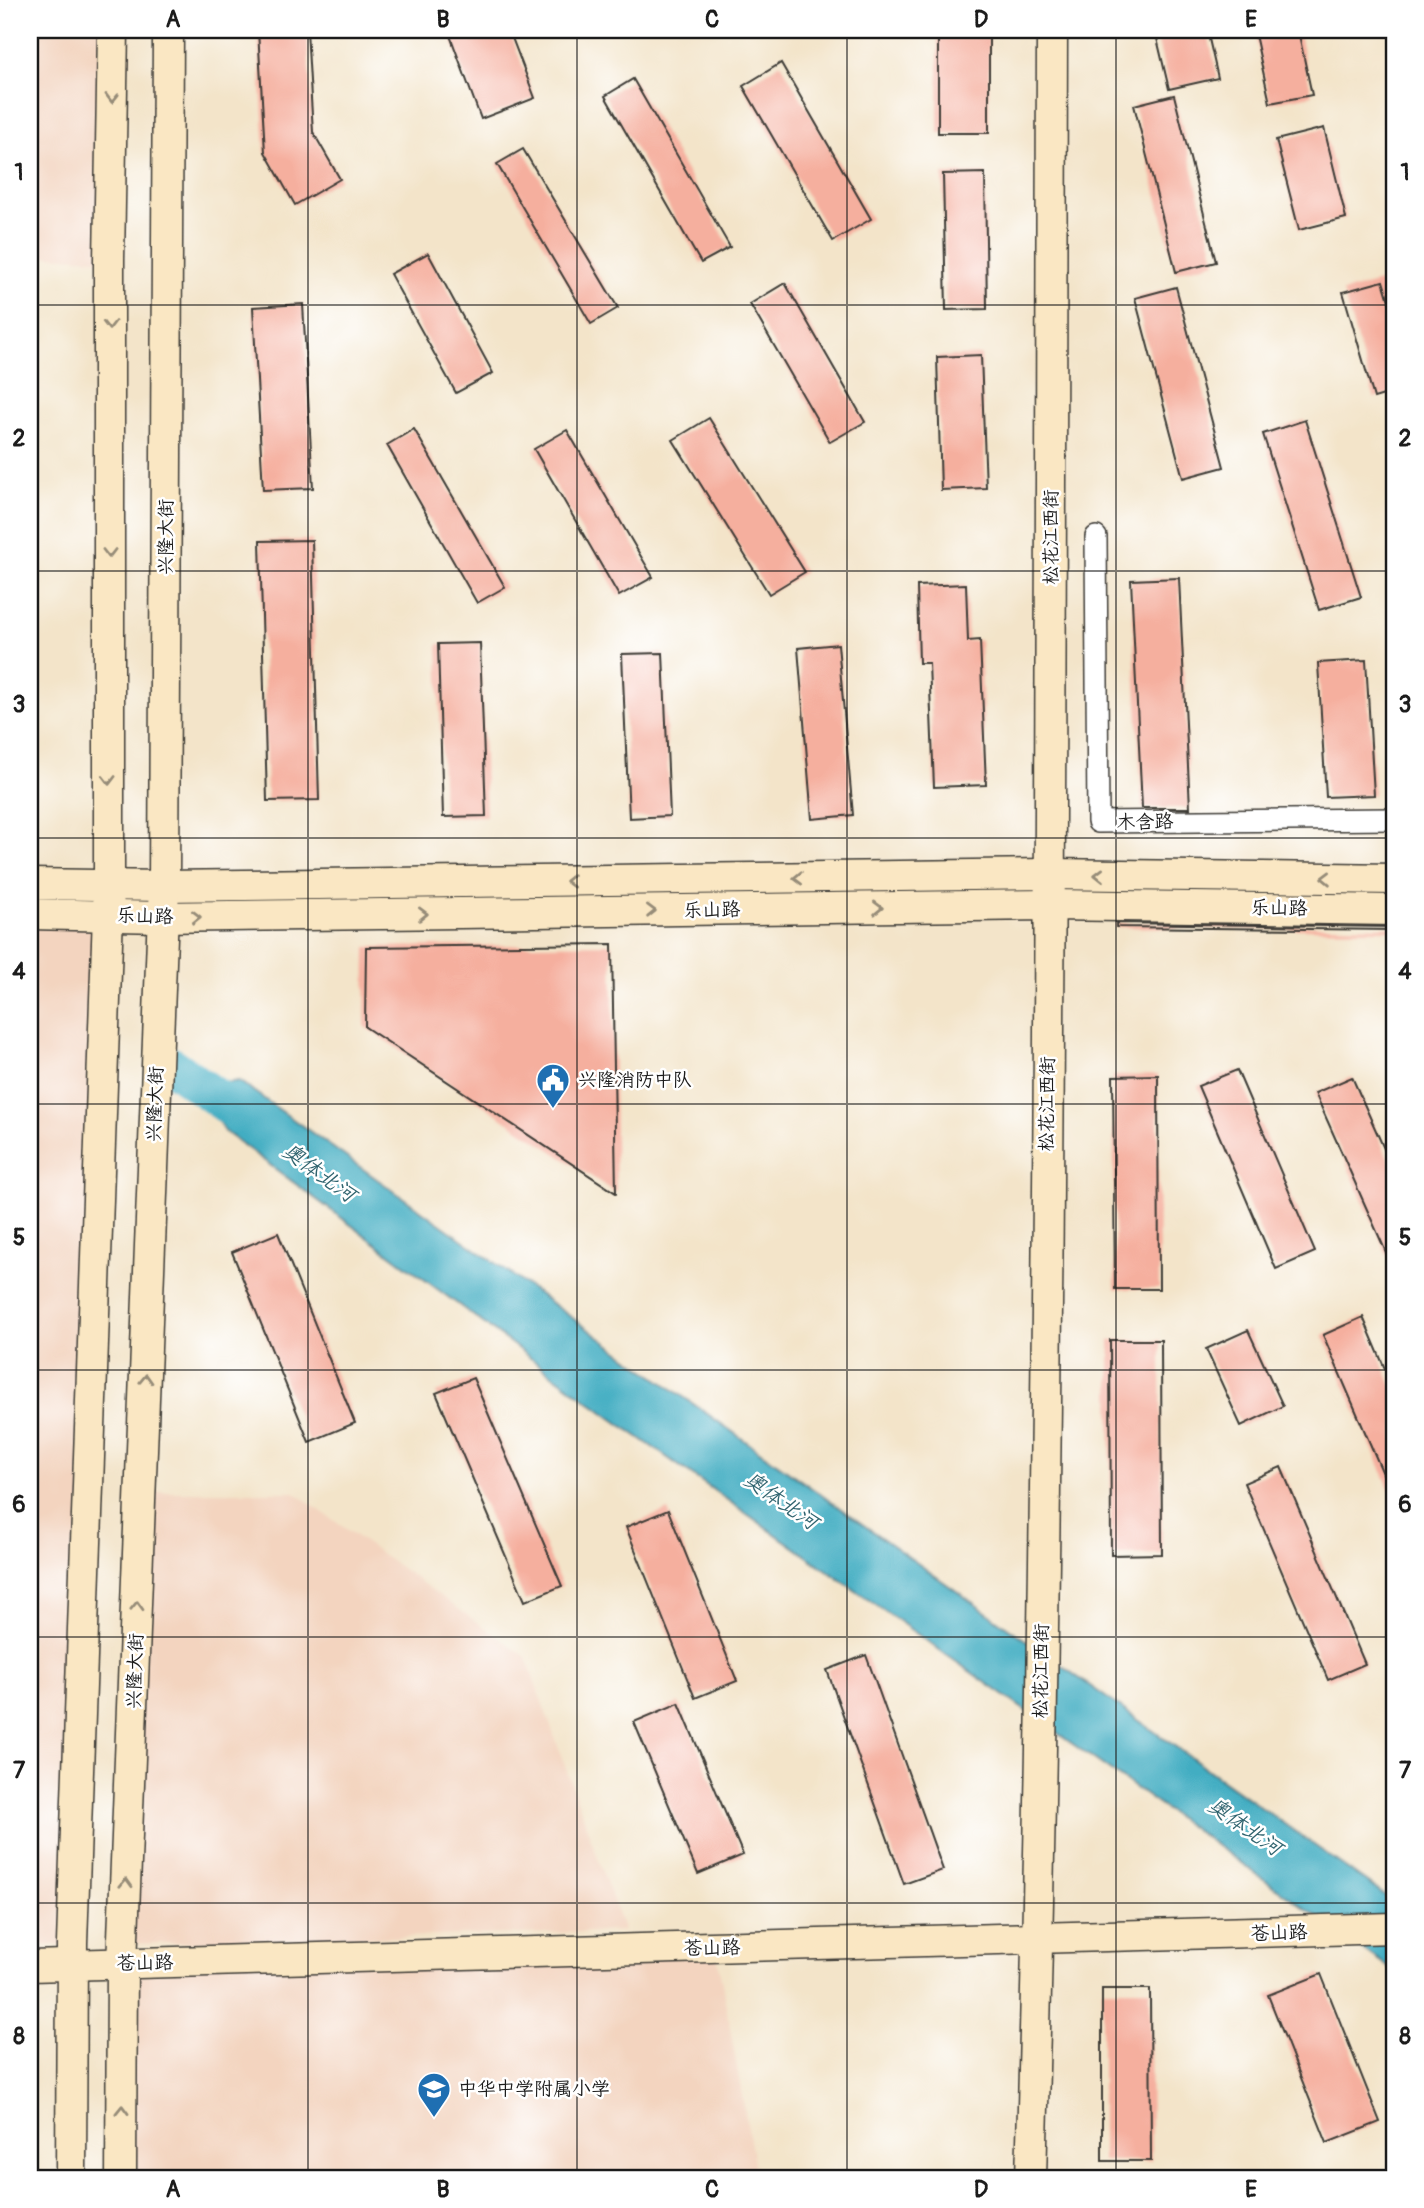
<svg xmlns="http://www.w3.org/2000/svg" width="1424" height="2208" viewBox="0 0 1424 2208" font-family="Pangolin,'LXGW WenKai TC',sans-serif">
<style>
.built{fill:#f3d4bf}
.water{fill:#43adc2;stroke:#30646f;stroke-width:2}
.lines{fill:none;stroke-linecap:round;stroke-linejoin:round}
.river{stroke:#43adc2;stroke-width:38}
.building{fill:#f5af9e}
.street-casing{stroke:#3c3a36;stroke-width:24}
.secondary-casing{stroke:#3c3a36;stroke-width:33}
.street{stroke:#fff;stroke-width:21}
.secondary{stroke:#fae7c3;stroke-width:30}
.oneway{stroke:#968c78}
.grid{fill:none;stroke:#1c1c1c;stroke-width:2;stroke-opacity:0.55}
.labels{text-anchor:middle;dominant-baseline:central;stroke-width:5;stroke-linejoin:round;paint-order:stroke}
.street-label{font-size:19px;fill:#1c1c1c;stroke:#fff}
.poi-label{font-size:19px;fill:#1c1c1c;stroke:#fff;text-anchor:start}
.water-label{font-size:21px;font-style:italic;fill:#30646f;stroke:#fff}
.neatline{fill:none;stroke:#1c1c1c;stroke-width:2.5}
.grid-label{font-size:23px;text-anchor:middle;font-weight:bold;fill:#1c1c1c}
</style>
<rect width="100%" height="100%" fill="#fff"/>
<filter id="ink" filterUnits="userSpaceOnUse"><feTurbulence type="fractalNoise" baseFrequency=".0143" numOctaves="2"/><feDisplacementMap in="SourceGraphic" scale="14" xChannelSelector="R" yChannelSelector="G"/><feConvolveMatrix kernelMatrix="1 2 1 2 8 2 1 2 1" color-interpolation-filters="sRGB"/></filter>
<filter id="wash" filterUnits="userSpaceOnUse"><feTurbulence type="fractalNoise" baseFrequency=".00686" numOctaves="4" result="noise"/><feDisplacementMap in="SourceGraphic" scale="28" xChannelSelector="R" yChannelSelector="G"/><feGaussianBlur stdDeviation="1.57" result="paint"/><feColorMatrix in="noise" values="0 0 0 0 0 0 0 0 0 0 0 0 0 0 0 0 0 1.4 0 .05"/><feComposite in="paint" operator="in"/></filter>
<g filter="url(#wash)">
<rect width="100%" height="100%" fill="#f3e4c9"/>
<!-- built -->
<g class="built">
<polygon points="30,30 113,30 109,260 30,255"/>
<polygon points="30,915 112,915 72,1944 30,1946"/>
<polygon points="142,1492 294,1492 526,1657 624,1931 123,1944"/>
<polygon points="717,1956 756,2174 739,2178 121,2178 123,1964"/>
</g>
<!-- water -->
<polygon class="water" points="239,1081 1394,1902 1394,1971 610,1417 223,1130 202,1086"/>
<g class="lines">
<!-- river -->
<polyline class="river" points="172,1066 244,1117"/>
</g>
<g id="blocks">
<!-- building -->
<g class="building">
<polygon points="258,30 307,30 313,132 340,179 295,205 265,152"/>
<polygon points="448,30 509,30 535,98 481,119"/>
<rect x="938" y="30" width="51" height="103"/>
<polygon points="1155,30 1207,30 1218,78 1169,89"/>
<polygon points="1254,30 1298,30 1312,95 1270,103"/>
<polygon points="781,63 871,219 833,241 743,86"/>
<polygon points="633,79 730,247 701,263 605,96"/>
<polygon points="1174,95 1216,262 1176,272 1134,105"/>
<polygon points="1324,128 1346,218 1299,230 1276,140"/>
<polygon points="523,149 618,308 591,324 497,164"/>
<polygon points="985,173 987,309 946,310 943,174"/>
<polygon points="428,253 493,373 456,393 390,274"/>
<polygon points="1383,281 1394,317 1394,392 1374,398 1343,292"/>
<polygon points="785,283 865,422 830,442 750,304"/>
<polygon points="1176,287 1224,467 1183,478 1135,298"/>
<polygon points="303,304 313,488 263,490 253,307"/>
<polygon points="981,355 986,488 941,490 937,357"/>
<polygon points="709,418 805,572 769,594 673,440"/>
<polygon points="1305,420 1361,597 1319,610 1263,434"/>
<polygon points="414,429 505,587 477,603 387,445"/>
<polygon points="567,430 653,577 619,596 534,449"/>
<polygon points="312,540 319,800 267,801 260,541"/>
<polygon points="1179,578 1190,808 1142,808 1131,580"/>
<polygon points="966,584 968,641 980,640 986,785 934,787 929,663 919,663 917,586"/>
<polygon points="480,643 486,816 443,817 438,644"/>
<polygon points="838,644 853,815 812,819 798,648"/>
<polygon points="663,653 670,816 629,818 622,654"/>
<polygon points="1366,660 1374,795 1326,797 1318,663"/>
<polygon points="1116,923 1394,927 1394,930 1116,927"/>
<polygon points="612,944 616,1193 365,1027 366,947"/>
<polygon points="1237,1070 1315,1252 1276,1269 1198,1086"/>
<polygon points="1158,1075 1159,1289 1115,1289 1113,1076"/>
<polygon points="1352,1077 1394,1171 1394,1270 1315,1093"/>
<polygon points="278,1233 355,1423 309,1442 232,1252"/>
<polygon points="1363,1317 1394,1390 1394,1499 1323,1335"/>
<polygon points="1248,1330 1283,1406 1241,1426 1206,1349"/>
<polygon points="1110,1340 1161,1340 1162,1554 1111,1555"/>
<polygon points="473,1378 562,1586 525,1601 436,1393"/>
<polygon points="1281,1467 1365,1664 1328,1680 1244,1483"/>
<polygon points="668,1510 737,1681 695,1698 626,1527"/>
<polygon points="866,1655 943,1870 904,1884 827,1670"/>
<polygon points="679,1703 743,1855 698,1874 634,1722"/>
<polygon points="1321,1974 1380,2122 1327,2143 1268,1995"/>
<polygon points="1102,1989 1150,1989 1151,2161 1102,2161"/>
</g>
</g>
</g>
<g filter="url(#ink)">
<use href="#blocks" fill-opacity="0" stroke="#3c3a36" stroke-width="2"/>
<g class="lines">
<defs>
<polyline id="street" points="1096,537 1098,822 1394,819"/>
<g id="secondary">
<polyline points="30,884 164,886 1050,874 1394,879"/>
<polyline points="30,914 161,917 1050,905 1394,910"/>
<polyline points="30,1966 1394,1928"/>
<polyline points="71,2178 72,1943 109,885 109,260 113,30"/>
<polyline points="121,2178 122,1964 164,886 168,30"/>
<path d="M1031,2178C1052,1462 1050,746 1052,30"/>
</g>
</defs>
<!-- street casing -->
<use href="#street" class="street-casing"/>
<!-- secondary casing -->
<use href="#secondary" class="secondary-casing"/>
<!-- street -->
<use href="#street" class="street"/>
<!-- secondary -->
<use href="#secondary" class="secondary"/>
</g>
<!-- one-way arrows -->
<defs><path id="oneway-chevron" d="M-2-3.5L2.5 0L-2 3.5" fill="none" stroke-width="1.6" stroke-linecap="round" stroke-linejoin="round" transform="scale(1.75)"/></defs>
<g class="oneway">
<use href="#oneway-chevron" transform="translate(112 98) rotate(91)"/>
<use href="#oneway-chevron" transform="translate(109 325) rotate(90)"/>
<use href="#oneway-chevron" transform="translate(109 553) rotate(90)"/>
<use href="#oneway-chevron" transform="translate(109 780) rotate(90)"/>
<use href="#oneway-chevron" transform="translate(1099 875) rotate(-179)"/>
<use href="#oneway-chevron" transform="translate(798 878) rotate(179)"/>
<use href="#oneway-chevron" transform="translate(1326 878) rotate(-179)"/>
<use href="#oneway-chevron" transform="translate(570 881) rotate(179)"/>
<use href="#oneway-chevron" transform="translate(878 908) rotate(-1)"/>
<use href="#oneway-chevron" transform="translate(651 911) rotate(-1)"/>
<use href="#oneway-chevron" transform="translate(423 914) rotate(-1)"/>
<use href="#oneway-chevron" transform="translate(196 917) rotate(-1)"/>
<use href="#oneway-chevron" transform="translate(146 1379) rotate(-88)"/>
<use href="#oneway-chevron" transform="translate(137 1606) rotate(-88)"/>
<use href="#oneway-chevron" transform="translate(126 1883) rotate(-88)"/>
<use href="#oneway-chevron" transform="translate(122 2110) rotate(-89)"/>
</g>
</g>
<!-- grid -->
<path class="grid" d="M308,30V2178M577,30V2178M847,30V2178M1116,30V2178M30,305H1394M30,571H1394M30,838H1394M30,1104H1394M30,1370H1394M30,1637H1394M30,1903H1394"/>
<!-- icons -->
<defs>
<symbol id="civic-pin" viewBox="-11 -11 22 30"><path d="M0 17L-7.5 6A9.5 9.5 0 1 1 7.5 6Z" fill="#1f6fb2" stroke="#fff"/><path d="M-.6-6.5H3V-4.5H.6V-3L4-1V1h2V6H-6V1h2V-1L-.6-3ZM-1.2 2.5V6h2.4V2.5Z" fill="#fff"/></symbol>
<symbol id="school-pin" viewBox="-11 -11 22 30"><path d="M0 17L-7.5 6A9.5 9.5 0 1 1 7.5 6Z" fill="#1f6fb2" stroke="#fff"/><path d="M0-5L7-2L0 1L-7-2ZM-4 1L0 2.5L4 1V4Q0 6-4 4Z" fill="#fff"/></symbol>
</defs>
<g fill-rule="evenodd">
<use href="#civic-pin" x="534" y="1061" width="38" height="52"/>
<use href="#school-pin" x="415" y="2070" width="38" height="52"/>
</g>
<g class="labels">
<!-- street labels -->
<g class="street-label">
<text transform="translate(166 537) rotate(-90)">兴隆大街</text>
<text transform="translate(1051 537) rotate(-90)">松花江西街</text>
<text transform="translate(1145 822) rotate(-1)">木含路</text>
<text transform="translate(1279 908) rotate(1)">乐山路</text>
<text transform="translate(712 910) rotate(-1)">乐山路</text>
<text transform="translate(145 916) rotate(2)">乐山路</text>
<text transform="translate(155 1104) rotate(-88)">兴隆大街</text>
<text transform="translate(1047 1104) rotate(-89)">松花江西街</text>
<text transform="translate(135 1671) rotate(-88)">兴隆大街</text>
<text transform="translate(1041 1671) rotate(-89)">松花江西街</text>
<text transform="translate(1279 1933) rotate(-2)">苍山路</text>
<text transform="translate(712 1948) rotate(-1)">苍山路</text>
<text transform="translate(145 1963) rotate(-1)">苍山路</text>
</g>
<!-- poi labels -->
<g class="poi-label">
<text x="578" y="1080">兴隆消防中队</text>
<text x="458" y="2089">中华中学附属小学</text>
</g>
<!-- water labels -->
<g class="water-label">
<text transform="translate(319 1173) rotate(36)">奥体北河</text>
<text transform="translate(781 1501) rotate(35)">奥体北河</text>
<text transform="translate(1245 1827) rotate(35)">奥体北河</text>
</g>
</g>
<!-- margin -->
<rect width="1424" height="2208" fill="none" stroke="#fff" stroke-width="77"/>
<rect x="38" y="38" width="1348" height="2132" class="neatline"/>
<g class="grid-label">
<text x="173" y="27">A</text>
<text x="443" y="27">B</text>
<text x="712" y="27">C</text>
<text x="981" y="27">D</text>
<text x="1251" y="27">E</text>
<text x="19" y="180">1</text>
<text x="1405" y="180">1</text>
<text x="19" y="446">2</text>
<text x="1405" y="446">2</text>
<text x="19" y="712">3</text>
<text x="1405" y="712">3</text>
<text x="19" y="979">4</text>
<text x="1405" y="979">4</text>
<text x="19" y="1245">5</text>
<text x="1405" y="1245">5</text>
<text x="19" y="1512">6</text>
<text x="1405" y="1512">6</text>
<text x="19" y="1778">7</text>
<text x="1405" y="1778">7</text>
<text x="19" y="2044">8</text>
<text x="1405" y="2044">8</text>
<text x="173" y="2197">A</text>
<text x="443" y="2197">B</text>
<text x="712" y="2197">C</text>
<text x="981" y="2197">D</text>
<text x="1251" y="2197">E</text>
</g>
</svg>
